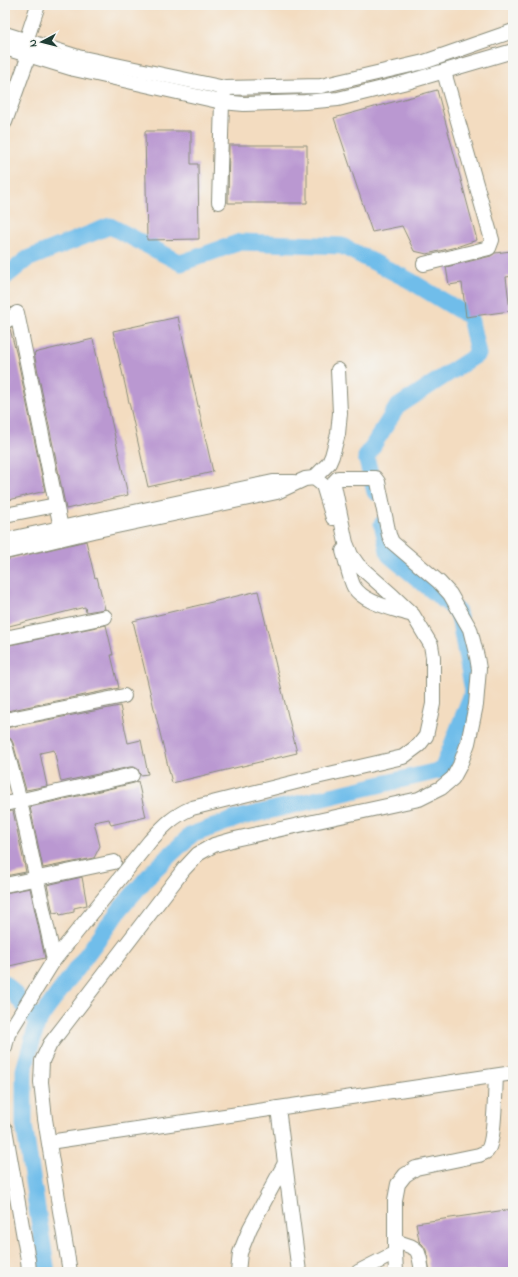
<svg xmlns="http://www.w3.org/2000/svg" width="518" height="1277" viewBox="0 0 518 1277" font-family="'Indie Flower',sans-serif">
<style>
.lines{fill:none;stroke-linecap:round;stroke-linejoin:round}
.river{stroke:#70bdea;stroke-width:17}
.building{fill:#ba98d1}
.minor-casing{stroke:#898c7a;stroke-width:16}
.minor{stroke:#fff;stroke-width:14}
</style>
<rect width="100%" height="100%" fill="#f6f6f2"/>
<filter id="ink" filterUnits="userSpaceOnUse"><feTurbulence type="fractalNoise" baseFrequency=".025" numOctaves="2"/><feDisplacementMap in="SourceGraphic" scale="8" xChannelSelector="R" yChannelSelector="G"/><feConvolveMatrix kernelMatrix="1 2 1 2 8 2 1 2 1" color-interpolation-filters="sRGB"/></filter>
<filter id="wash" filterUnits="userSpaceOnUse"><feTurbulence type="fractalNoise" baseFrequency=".012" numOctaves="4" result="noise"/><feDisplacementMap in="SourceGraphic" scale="16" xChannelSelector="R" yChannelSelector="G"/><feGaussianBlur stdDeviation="0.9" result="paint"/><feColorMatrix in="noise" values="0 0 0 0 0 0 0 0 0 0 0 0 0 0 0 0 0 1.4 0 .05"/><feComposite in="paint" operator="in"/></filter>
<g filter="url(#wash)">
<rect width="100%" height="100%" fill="#f3dcc0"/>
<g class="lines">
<!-- river -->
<g class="river">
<polyline points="5,277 27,259 110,226 181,263 240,242 342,246 409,280 470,317 478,354 397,407 366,457 375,492"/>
<polyline points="5,983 35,1018"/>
<polyline points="47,1272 24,1125 24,1070 38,1021 121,908 153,871 191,835 238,818 442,770 473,691 458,612 389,555 382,524"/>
</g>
</g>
<g id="blocks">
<!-- building -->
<g class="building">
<polygon points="437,90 477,240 456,247 427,254 414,251 402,226 372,232 334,118"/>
<polygon points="145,131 191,131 191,164 198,164 199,239 147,240"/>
<polygon points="229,145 307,145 307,203 228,203"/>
<polygon points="511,251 513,276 506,277 510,311 466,317 462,283 449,285 446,267 491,256 495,253"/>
<polygon points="178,317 213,472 148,487 113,331"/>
<polygon points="10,329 17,356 45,491 5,501 5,330"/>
<polygon points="93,339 128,495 66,509 34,353"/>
<polygon points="86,541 95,578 97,577 105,609 86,612 85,607 5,627 5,560"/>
<polygon points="258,591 297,753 172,783 133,621"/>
<polygon points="106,625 113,655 111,655 119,688 7,711 5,703 5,646"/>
<polygon points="120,706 128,743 141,740 148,774 140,775 138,769 134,767 130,767 61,782 54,750 40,753 47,786 26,790 13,743 11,739 7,737 5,728"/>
<polygon points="138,781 146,817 111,825 109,819 94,822 100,846 94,858 43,868 30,807 134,783"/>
<polygon points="13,811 26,872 5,876 5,812"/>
<polygon points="82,877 87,905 74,908 74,912 60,915 59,912 53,913 47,885"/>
<polygon points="30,888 45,958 5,967 5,893"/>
<polygon points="513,1209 513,1272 430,1272 426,1250 423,1245 419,1241 416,1223"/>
</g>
</g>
</g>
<g filter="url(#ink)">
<use href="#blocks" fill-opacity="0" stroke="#898c7a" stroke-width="1"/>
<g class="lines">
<defs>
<g id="minor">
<polyline points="5,34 78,57 225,88 321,86 424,62 513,31"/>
<polyline points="26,41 38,5"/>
<polyline points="5,48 74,69 222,102 244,104 305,102 338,99 407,82 513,51"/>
<polyline points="5,122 29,55"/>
<polyline points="219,202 222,102 224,93"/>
<polyline points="424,264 489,248 492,240 444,72"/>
<polyline points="5,322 17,313 61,528"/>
<polyline points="314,478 329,463 332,456 338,434 340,413 338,370"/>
<polyline points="5,515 56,505"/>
<polyline points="5,540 273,482 294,482"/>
<path d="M343,551C346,560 350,580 354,587C364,603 392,608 409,614"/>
<polyline points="5,552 93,531 277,492 305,479 314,478 323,485 333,518"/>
<polyline points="5,638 105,617"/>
<polyline points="5,720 124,696"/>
<polyline points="5,745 20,801 54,960"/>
<polyline points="5,804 132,775"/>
<polyline points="5,885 114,862"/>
<path d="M5,1047L8,1034L18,1018L54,960L150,841C164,826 173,816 192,808L312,778L403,757L419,745L426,736L433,704V657L431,645L413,615L393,596L358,565L351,555L346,543L334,485L335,481L338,478H375L378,482L389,535L392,542L439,582L450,594L470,629L477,657L479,669L476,705L468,743L460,765L453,778L441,788L419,799L235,839L214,845L198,854L184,869L64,1026L50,1044L42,1061L41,1082L45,1119L70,1272"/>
<polyline points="278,1108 299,1272"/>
<polyline points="5,1129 28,1260 29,1272"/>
<polyline points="49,1142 513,1073"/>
<path d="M395,1241C419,1249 418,1246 422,1272"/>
<polyline points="238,1272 240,1253 250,1228 285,1163"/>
<polyline points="358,1272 395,1253"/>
<path d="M396,1272L395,1253V1200L398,1184L405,1175L416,1168L479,1155C481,1154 485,1153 487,1151C495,1142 495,1090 496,1076"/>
</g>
</defs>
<!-- minor casing -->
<use href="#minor" class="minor-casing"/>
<!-- minor -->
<use href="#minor" class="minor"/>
</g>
</g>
<!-- margin -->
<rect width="518" height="1277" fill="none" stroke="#f6f6f2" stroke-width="20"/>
<!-- north arrow -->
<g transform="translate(42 42) rotate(263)" stroke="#f6f6f2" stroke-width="3" paint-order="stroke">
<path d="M0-3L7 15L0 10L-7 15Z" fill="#1f3d34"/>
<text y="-6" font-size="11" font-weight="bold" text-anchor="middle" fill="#1f3d34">N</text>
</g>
</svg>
